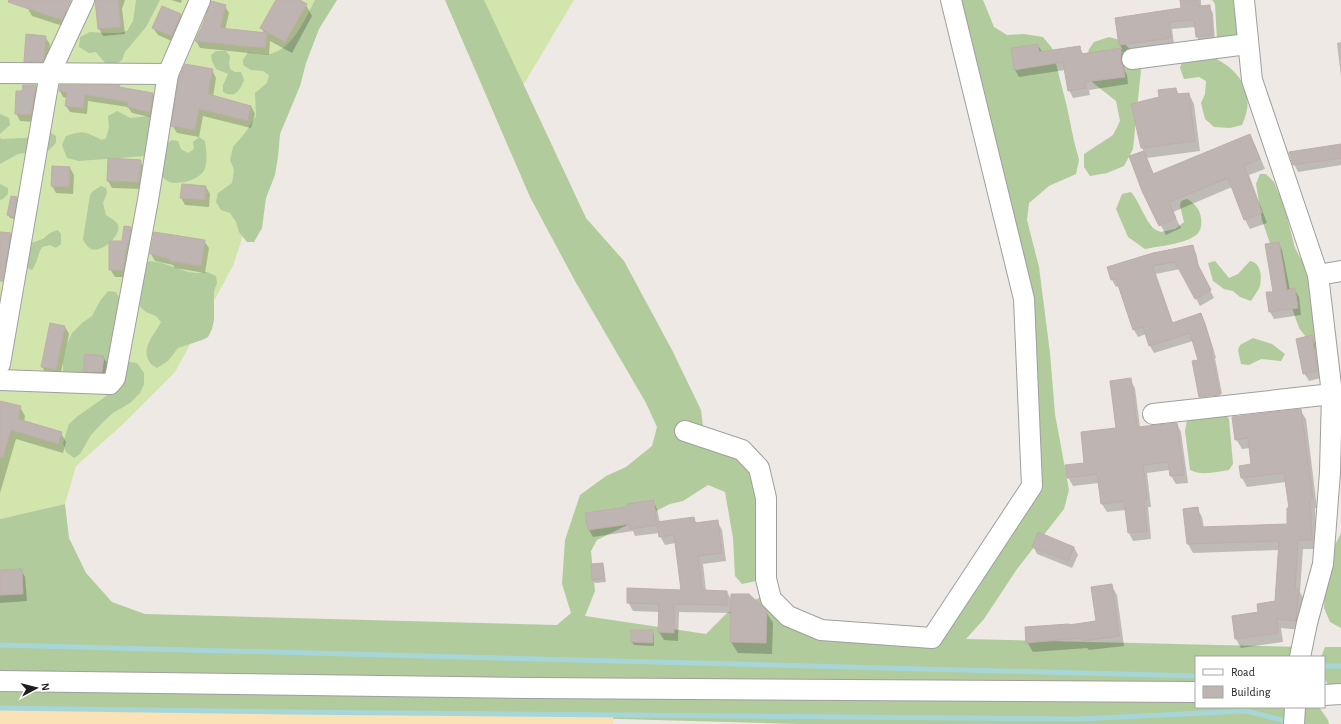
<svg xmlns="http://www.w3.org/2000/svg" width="1341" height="724" viewBox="0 0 1341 724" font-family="'Alegreya Sans',sans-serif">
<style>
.grass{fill:#d2e5ad}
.forest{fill:#b1cb9c}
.sand{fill:#fae1b6}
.shadow{fill:#0003}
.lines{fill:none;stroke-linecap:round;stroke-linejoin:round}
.stream{stroke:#a7d6d9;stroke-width:5}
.building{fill:#beb4b1;stroke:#bfaea8}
.minor-casing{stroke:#9f9f9f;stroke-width:22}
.minor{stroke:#fff;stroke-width:20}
</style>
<rect width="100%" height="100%" fill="#eee9e4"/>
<!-- grass -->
<g class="grass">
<polygon points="0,0 333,0 314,30 271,149 233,266 175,372 121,426 76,466 65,504 0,519"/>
<polygon points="475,0 574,0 518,94"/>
</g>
<!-- forest -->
<g class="forest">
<polygon points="136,0 160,0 146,27 125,52 122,60 115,65 105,63 96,52 89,53 79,47 80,37 90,32 107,33 119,33 127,31 133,21"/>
<path d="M315,0H337L319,29L306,63L300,86L280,134L278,157L275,175L266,198L262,228L254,242H247L239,232L236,222L230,213L221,210L216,202L218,193L232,183L234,170L230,160L233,147L245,133L256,116L255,93L267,83L269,75L263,71L251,70L243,65V60L248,52C254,53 263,55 270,54C293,49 305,19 315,0Z"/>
<polygon points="445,0 484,0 586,218 624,261 672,350 701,410 703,427 758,455 766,579 742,584 735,576 733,538 725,492 708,485 683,501 670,504 597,540 591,551 595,591 585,616 706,634 727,613 761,597 788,616 932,638 1032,486 1024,299 948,0 983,0 994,27 1007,35 1024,34 1043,37 1052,48 1067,107 1074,141 1079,160 1076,174 1049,186 1029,203 1027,220 1039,267 1050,353 1055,414 1069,490 1064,509 1017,569 984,619 966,639 1305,647 1303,657 1196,657 1196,707 1319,707 1328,720 1329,724 799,724 619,719 0,708 0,519 65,504 69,538 86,573 112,602 145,614 557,625 571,613 562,584 565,540 580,495 606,476 626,467 652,446 657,427 646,403 575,281 530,197"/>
<polygon points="1212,0 1235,0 1238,33 1232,42 1217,40 1215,4"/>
<polygon points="1109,37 1120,40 1129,48 1141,70 1133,149 1124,166 1107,173 1090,176 1084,167 1084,154 1113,135 1120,121 1116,101 1092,82 1086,62 1089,49 1094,42"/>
<path d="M216,51H226L230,56L229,63L230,69L235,72H241L244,80C240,90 235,99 223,92V85L228,74L216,69L212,61L211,55Z"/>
<path d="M1208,55C1238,67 1258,93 1242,125L1230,128L1214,127L1205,119L1201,103L1205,94L1206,81L1199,77L1184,79L1180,68L1183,58Z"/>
<path d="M117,111L130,118L149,116L154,120L150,148L145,156L79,161L67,158L62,145L66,136C83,130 86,132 102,140L106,138L109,128L108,116Z"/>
<polygon points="0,114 9,118 10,125 0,134"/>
<polygon points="48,131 56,136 56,143 49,150 18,154 0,164 0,137 1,139 26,138 33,134"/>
<path d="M199,137L205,141C206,150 208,159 205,168C201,180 180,185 169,182C166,181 163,177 160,174L164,145L172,140L178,141L181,149L188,153L194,149L193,142Z"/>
<polygon points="1260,174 1266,174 1274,182 1284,206 1295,248 1322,298 1320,355 1299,328 1262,220 1256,184"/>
<polygon points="0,184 8,188 8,194 3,199 0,200"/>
<path d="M101,186L106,188L107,193L103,203L106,215C110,218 116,220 118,225C122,235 101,254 91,249C87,247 85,243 83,239L90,195L93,191Z"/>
<path d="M1131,192C1140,203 1144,218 1153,228C1155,230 1159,231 1161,232L1175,229L1184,222L1180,206L1181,201L1187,199C1194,203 1200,209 1201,218C1202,224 1201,232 1196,235C1185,244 1159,246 1145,249L1128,237L1116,209L1122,194Z"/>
<path d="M58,230L61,234V244L56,248L50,245L42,247C37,255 38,262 32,270L27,268L23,259L26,250L31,243L43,239L50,233Z"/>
<path d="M150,261L162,263L188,272L197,273L207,272L216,276L217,283L214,291V320L212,329L208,337L202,340L178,348L168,361L157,368C154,366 150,364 149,361C141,347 155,334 161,322L156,316L146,312L138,305L142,265Z"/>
<path d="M1215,261L1229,278L1238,274L1250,261C1261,263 1262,276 1260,286C1258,291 1254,296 1251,301L1240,297L1233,291L1224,289L1213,281L1208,263Z"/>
<polygon points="108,291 116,292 119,298 121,307 108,376 71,377 63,371 63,362 67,344 72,333 82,323 92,316 100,301"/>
<polygon points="1253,338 1272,344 1285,354 1281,361 1261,359 1249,365 1241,364 1238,350 1240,345"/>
<polygon points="129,362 137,363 144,373 144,384 140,393 130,403 113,413 103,422 91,435 80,454 74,458 66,452 63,443 69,424 78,416 105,397 119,383"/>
<path d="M1226,415L1229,419L1233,464L1229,470C1216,472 1202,476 1190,470L1185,431L1187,420Z"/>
<polygon points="1341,533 1341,628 1330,622 1324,608 1325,579 1333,549"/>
<polygon points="1325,647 1341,647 1341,705 1324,678 1324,657 1321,657"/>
</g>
<!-- sand -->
<polygon class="sand" points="0,708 613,715 613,724 0,724"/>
<!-- shadow -->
<g class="shadow">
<polygon points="31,0 37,0 66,10 71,17 66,27 32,16 28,9"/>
<polygon points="98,0 125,0 122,9 125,34 103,36 99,29 96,4"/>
<polygon points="171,0 182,0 181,3"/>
<polygon points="277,0 297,0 306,5 312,16 292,53 270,41 269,55 200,48 196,41 212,2 225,6 229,13 225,30 265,34 261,28"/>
<polygon points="1181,0 1201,0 1201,6 1209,6 1213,13 1215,42 1201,44 1197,37 1196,27 1172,29 1174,44 1122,52 1125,56 1124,69 1127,75 1128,84 1089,90 1090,95 1073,98 1069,90 1065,70 1019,77 1015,70 1012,49 1038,45 1042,52 1079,47 1084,55 1122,49 1120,45 1182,9"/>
<polygon points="162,7 181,15 185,22 176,43 158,35 153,28"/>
<polygon points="45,37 50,44 48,66 30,69 25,61"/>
<polygon points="1341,42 1341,77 1337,43"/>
<polygon points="212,70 216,78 213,97 251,106 255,114 251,128 203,116 199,137 177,133 172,125"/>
<polygon points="36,86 40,93 35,122 20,121 16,113"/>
<polygon points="119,86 120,88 153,94 156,100 154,118 132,113 128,107 88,101 87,114 70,112 66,106 67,98 63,97 60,91"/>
<polygon points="1176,89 1179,95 1189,94 1194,104 1200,151 1147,158 1154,175 1249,135 1255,145 1265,169 1249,175 1267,223 1250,229 1245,220 1232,187 1173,212 1181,228 1166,235 1143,191 1131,157 1144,152 1142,148 1160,98"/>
<polygon points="1341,145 1341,165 1298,172 1294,164"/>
<polygon points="140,161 144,168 143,189 112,188 108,181"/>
<polygon points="70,168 74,175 73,194 56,193 52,186"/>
<polygon points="206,187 210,194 209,207 185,205 181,198"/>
<polygon points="16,198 18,201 15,219 10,218 8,215"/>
<polygon points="131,228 135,236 127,277 115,277 110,269"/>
<polygon points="0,233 10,234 14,242 10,269 0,268"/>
<polygon points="204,241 209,248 205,273 175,268 173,265 155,261 151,254"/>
<polygon points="1278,243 1282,250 1290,290 1295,290 1299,297 1301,315 1274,319 1270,312 1267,293 1274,292"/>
<polygon points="1192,246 1196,253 1200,271 1214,298 1200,306 1180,269 1156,274 1173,323 1201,314 1205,322 1216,358 1215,358 1222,394 1201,396 1201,398 1222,396 1223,402 1205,404 1200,397 1194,362 1199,361 1193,341 1154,353 1150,346 1146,334 1138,337 1134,330 1119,286 1116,287 1112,280"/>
<polygon points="65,327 69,334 60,377 46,374 42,366"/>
<polygon points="1311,337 1315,344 1321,378 1309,381 1304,373"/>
<polygon points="103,357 108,364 106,379 88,379 84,371"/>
<polygon points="1130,379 1135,388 1140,427 1177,424 1181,432 1188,483 1176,484 1171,476 1170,470 1147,473 1151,507 1148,507 1151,539 1133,541 1129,533 1126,510 1107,512 1102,504 1099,483 1073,486 1068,477 1086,464 1117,429"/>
<polygon points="0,407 20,407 25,416 24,422 61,433 66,442 63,453 16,439 0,493"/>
<polygon points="1300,410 1306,419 1317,508 1315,508 1317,549 1303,549 1300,592 1304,599 1301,630 1281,628 1283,642 1241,648 1236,639 1233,617 1260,613 1276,602 1280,550 1193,553 1188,544 1197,508 1202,517 1204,528 1288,525 1290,509 1286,482 1247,487 1242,478 1252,465 1250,448 1242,449 1236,439"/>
<polygon points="653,501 657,509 660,523 693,518 697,523 717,521 722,530 726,561 703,564 706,591 727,592 732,601 766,612 773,623 772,654 738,653 731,642 732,613 679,612 678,641 664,640 659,632 660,612 633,611 628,602 682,591 676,543 665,545 660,536 660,533 635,536 633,531 593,537 589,530 628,508"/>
<polygon points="1033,546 1074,547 1078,555 1072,568 1037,554"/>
<polygon points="602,564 604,567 606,582 595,583 593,580 592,565"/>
<polygon points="21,570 25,577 27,601 0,603 0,571"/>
<polygon points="1111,585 1117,595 1124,646 1089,650 1087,648 1033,652 1027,642 1069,626 1097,622"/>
<polygon points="632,631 652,631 654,635 654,646 634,645 632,642"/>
</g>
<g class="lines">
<!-- stream -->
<g class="stream">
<polyline points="0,645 1196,676"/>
<polyline points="1324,666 1341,666"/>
<polyline points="0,708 289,712 1078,719 1246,711 1290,722"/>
</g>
</g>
<!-- building -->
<g class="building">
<polygon points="9,0 71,0 62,20 8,2"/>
<polygon points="95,0 118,0 121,27 98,29"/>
<polygon points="276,0 300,0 307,4 285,42 260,28"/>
<polygon points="1180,0 1198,0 1199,6 1210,5 1212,35 1196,37 1194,20 1169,22 1171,38 1119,45 1115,18 1181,8"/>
<polygon points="211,1 226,5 220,28 267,33 265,48 195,41 203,24"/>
<polygon points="162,6 181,14 172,36 152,28"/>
<polygon points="26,34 46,36 44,58 43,62 24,62"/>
<polygon points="1038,44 1039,52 1080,46 1081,54 1121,48 1121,61 1123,66 1125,77 1085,82 1086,88 1068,91 1063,62 1014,70 1011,48"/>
<polygon points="185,64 213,69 208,94 251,106 248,121 199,109 195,130 171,126 179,77"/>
<polygon points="23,85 36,85 31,115 15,114 16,91 22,91"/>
<polygon points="60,85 120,85 119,87 153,93 150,112 127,107 128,102 85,95 83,108 65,106 67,92 59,91"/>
<polygon points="1176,88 1177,94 1189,93 1195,141 1141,148 1131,104 1159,97 1158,90"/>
<polygon points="1250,134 1260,159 1244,166 1262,213 1244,220 1228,178 1169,202 1176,218 1159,226 1142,191 1129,156 1144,151 1153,174"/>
<polygon points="1341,144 1341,158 1293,165 1289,152"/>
<polygon points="108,158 141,160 139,182 107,181"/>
<polygon points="52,166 70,167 69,187 51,186"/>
<polygon points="182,184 206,186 205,200 180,198"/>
<polygon points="11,196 17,197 14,217 7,215"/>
<polygon points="124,226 131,227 127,249 126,249 123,270 109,270 109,241 122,241"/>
<polygon points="0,232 11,233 3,281 0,281"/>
<polygon points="154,232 205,240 201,266 169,261 170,259 150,254"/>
<polygon points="1279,242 1287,290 1295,288 1298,308 1269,312 1266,292 1273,292 1265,244"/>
<polygon points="1193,245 1197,263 1211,290 1195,299 1175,262 1152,266 1172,323 1201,313 1213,350 1211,351 1220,395 1199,397 1192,361 1198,360 1190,333 1149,346 1143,327 1133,330 1116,279 1111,280 1107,267 1153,253"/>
<polygon points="50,323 65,326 56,370 41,367"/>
<polygon points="1312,335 1318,371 1303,374 1296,339"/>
<polygon points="85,354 104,356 102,372 83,372"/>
<polygon points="1131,378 1137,427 1177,423 1184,475 1170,476 1168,462 1143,465 1147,499 1144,499 1147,531 1128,533 1124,501 1101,504 1097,474 1067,478 1065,465 1084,463 1081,432 1116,428 1110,381"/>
<polygon points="0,401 21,406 18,419 62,432 58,444 11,430 3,457 0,457"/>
<polygon points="1301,409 1313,499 1310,499 1312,540 1298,540 1295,589 1299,589 1296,621 1277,619 1278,633 1235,639 1232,616 1258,612 1257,604 1275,601 1279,541 1187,544 1183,509 1198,507 1201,527 1287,524 1287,508 1289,508 1284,473 1241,478 1239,466 1251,464 1248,438 1235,440 1232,417"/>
<polygon points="654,500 657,525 630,529 630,524 588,530 585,513 627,507 627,504"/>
<polygon points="694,517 695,523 718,520 722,553 698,556 702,590 727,591 727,605 674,604 674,633 658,632 659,604 627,603 627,588 681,590 674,535 659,537 657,522"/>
<polygon points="1038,532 1074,547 1068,561 1032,547"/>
<polygon points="603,563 604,579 592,580 591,564"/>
<polygon points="22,569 23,594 0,595 0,570"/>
<polygon points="1112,584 1119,636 1083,641 1082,638 1026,643 1025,627 1069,624 1069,625 1096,621 1091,587"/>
<polygon points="731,594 749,594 767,611 766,643 730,642"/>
<polygon points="631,630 653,630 653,643 631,642"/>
</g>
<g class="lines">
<defs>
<g id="minor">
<polyline points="1244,0 1252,80 1318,275"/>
<polyline points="1132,59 1247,44"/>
<polyline points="0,73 168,74 148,200 115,378 110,384 0,380"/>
<polyline points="168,74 200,0"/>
<polyline points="0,364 50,73 84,0"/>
<polyline points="1153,414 1332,394"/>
<polyline points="685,431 742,450 759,468 766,498 766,579 771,599 788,616 821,630 932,638 1032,486 1024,299 951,0"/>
<polyline points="1300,657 1307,623 1323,564 1330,472 1332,394 1318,275 1341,271"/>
<polyline points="0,681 533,688 1196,692"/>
<polyline points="1324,695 1341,694"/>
<polyline points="1294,724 1295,707"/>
</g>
</defs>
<!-- minor casing -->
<use href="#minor" class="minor-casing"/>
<!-- minor -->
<use href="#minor" class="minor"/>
</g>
<!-- legend -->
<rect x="1195" y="656" width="130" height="52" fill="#ffffff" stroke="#a5a5a5"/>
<rect x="1203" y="669" width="20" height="6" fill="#ffffff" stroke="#a5a5a5"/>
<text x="1231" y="676" font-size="12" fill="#1e1e1e">Road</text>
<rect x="1203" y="686" width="20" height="12" fill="#beb4b1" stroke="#a5a5a5"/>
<text x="1231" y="696" font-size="12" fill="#1e1e1e">Building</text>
<!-- north arrow -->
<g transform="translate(36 688) rotate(83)" stroke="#ffffff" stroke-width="3" paint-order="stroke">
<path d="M0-3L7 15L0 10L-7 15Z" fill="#1e1e1e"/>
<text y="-6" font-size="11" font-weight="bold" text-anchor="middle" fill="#1e1e1e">N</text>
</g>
</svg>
